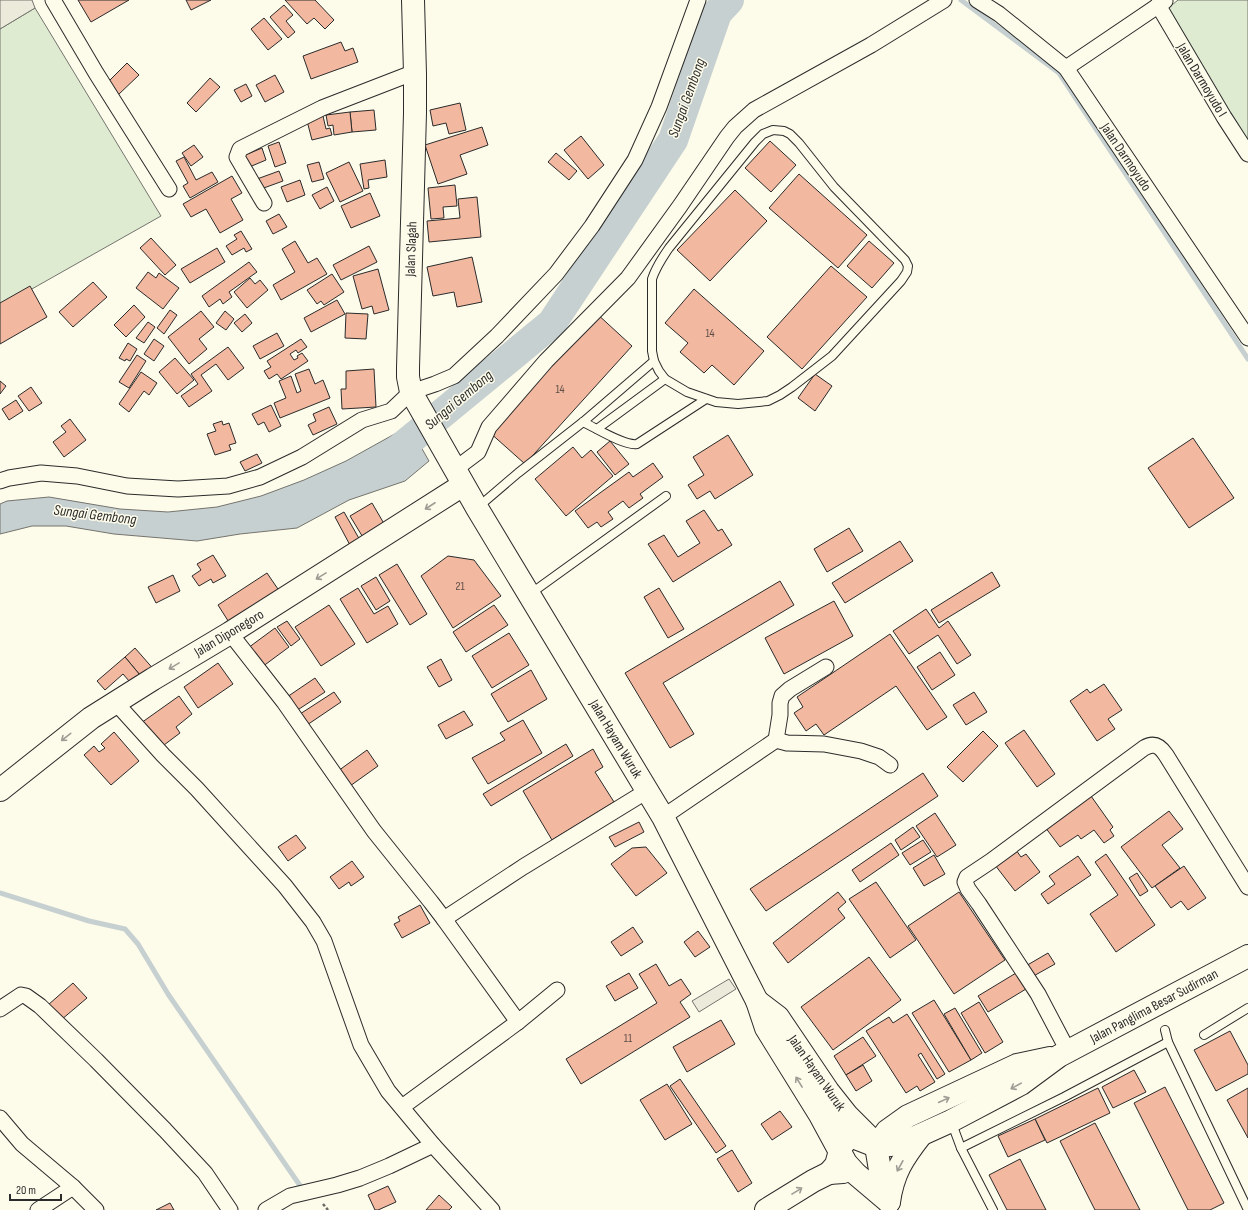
<svg xmlns="http://www.w3.org/2000/svg" width="1248" height="1210" viewBox="0 0 1248 1210" font-family="'Sofia Sans Condensed',sans-serif">
<style>
.green{fill:#deebd1;stroke:#74746e}
.parking{fill:#eceadb;stroke:#74746e}
.water{fill:#c7d0d0;stroke:#74746e}
.lines{fill:none;stroke-linecap:round;stroke-linejoin:round}
.stream{stroke:#c7d0d0;stroke-width:5}
.river{stroke:#c7d0d0;stroke-width:30}
.building{fill:#f2b8a0;stroke:#2b2b2b}
.service-casing{stroke:#2b2b2b;stroke-width:10}
.minor-casing{stroke:#2b2b2b;stroke-width:17}
.primary-casing{stroke:#2b2b2b;stroke-width:24}
.path{stroke:#6a6964;stroke-width:2.5;stroke-dasharray:3 2;stroke-linecap:butt}
.service{stroke:#fdfbea;stroke-width:8}
.minor{stroke:#fdfbea;stroke-width:15}
.primary{stroke:#fdfbea;stroke-width:22}
.oneway{stroke:#9e9d94}
.labels{text-anchor:middle;dominant-baseline:central;stroke-width:3;stroke-linejoin:round;paint-order:stroke}
.number-label{font-size:12px;fill:#5d4e48}
.street-label{font-size:14px;fill:#2b2b2b;stroke:#fdfbea}
.water-label{font-size:15px;font-style:italic;fill:#2b2b2b;stroke:#fdfbea}
</style>
<rect width="100%" height="100%" fill="#fdfbea"/>
<!-- green -->
<g class="green">
<polygon points="1178,0 1248,0 1248,141 1228,116 1166,10"/>
<polygon points="35,8 161,216 0,307 0,29"/>
</g>
<!-- parking -->
<g class="parking">
<polygon points="0,0 32,0 35,8 0,29"/>
<polygon points="729,979 736,989 699,1012 692,1001"/>
</g>
<!-- water -->
<polygon class="water" points="409,426 429,461 405,481 349,500 297,528 240,534 197,541 114,534 66,526 32,526 0,534 0,504 7,501 49,497 120,509 168,512 217,507 261,496 304,480 346,461"/>
<g class="lines">
<!-- stream -->
<g class="stream">
<polyline points="961,0 1059,73 1248,359"/>
<polyline points="0,893 89,921 125,929 138,944 168,994 301,1187"/>
</g>
<!-- river -->
<polyline class="river" points="383,461 388,458 552,323 673,140 717,13 729,0"/>
</g>
<!-- building -->
<g class="building">
<polygon points="78,0 129,0 91,22"/>
<polygon points="186,0 211,0 191,10"/>
<polygon points="285,0 315,0 334,20 325,29 314,18 307,24"/>
<polygon points="284,5 293,15 286,21 295,32 288,38 270,17"/>
<polygon points="264,18 282,39 268,50 251,29"/>
<polygon points="341,42 345,51 353,48 358,62 311,79 303,56"/>
<polygon points="127,63 139,75 118,95 107,83"/>
<polygon points="275,75 284,92 265,102 256,85"/>
<polygon points="210,78 220,87 196,112 187,103"/>
<polygon points="246,84 252,96 241,102 234,90"/>
<polygon points="460,103 466,130 449,134 446,123 433,126 430,110"/>
<polygon points="374,110 376,130 352,132 350,112"/>
<polygon points="350,112 352,132 334,135 333,125 328,126 326,115"/>
<polygon points="323,116 326,129 330,128 332,135 312,140 307,121"/>
<polygon points="482,127 488,145 460,155 467,174 438,184 425,145"/>
<polygon points="581,136 604,165 588,179 564,150"/>
<polygon points="770,141 796,165 771,192 745,168"/>
<polygon points="279,142 286,163 275,167 268,146"/>
<polygon points="194,145 203,157 191,166 182,153"/>
<polygon points="262,148 266,160 247,168 243,156"/>
<polygon points="556,153 577,171 569,180 548,162"/>
<polygon points="184,157 196,180 212,172 218,182 190,198 183,186 188,183 176,161"/>
<polygon points="385,160 387,177 368,180 369,188 364,189 360,164"/>
<polygon points="319,162 324,179 312,182 307,165"/>
<polygon points="349,162 363,191 340,202 326,173"/>
<polygon points="279,171 283,181 261,189 257,179"/>
<polygon points="799,174 867,235 838,268 769,208"/>
<polygon points="232,176 242,193 231,199 243,220 220,233 206,209 191,217 183,204"/>
<polygon points="300,180 305,195 287,202 281,187"/>
<polygon points="455,185 457,206 443,207 444,218 431,219 428,188"/>
<polygon points="327,187 334,201 320,209 312,195"/>
<polygon points="735,190 767,221 710,281 677,250"/>
<polygon points="370,193 380,216 351,228 341,206"/>
<polygon points="477,197 481,237 429,242 427,221 460,218 458,199"/>
<polygon points="279,214 287,227 273,234 266,221"/>
<polygon points="241,231 252,249 246,252 244,248 232,255 226,246 237,239 234,235"/>
<polygon points="151,238 176,265 165,275 140,248"/>
<polygon points="295,241 308,263 317,258 327,274 281,300 273,285 295,272 282,249"/>
<polygon points="869,241 894,263 872,288 847,266"/>
<polygon points="369,246 377,262 341,280 333,265"/>
<polygon points="217,248 225,262 190,283 181,269"/>
<polygon points="472,257 482,302 457,307 454,292 433,296 427,267"/>
<polygon points="249,262 257,272 229,292 232,297 223,304 220,299 209,307 202,296"/>
<polygon points="831,266 867,297 802,369 767,337"/>
<polygon points="378,269 389,310 374,314 372,306 362,309 353,276"/>
<polygon points="148,272 156,278 159,273 179,288 163,309 136,288"/>
<polygon points="332,274 344,292 324,305 321,301 317,304 307,290"/>
<polygon points="250,278 255,284 260,280 268,290 247,308 234,292"/>
<polygon points="93,282 107,297 73,327 59,312"/>
<polygon points="30,286 47,317 0,344 0,303"/>
<polygon points="694,289 764,351 734,385 712,365 704,373 680,352 688,343 665,323"/>
<polygon points="337,300 345,314 311,332 304,318"/>
<polygon points="134,305 145,317 126,337 114,325"/>
<polygon points="170,310 177,315 164,334 157,328"/>
<polygon points="201,311 214,327 199,339 207,349 189,364 168,337"/>
<polygon points="225,311 234,319 226,330 216,323"/>
<polygon points="595,312 632,346 525,464 488,431"/>
<polygon points="346,313 368,314 366,339 345,338"/>
<polygon points="245,314 252,323 242,332 234,323"/>
<polygon points="148,322 155,327 144,343 136,338"/>
<polygon points="277,333 284,346 260,359 253,346"/>
<polygon points="154,339 164,346 154,361 144,354"/>
<polygon points="301,339 307,347 298,353 296,350 290,354 294,360 298,358 297,356 302,353 308,361 281,379 277,374 269,379 264,371 271,367 267,361"/>
<polygon points="128,343 137,349 130,361 126,359 125,361 119,358"/>
<polygon points="228,347 244,368 228,380 216,364 201,375 212,391 189,407 181,396 198,384 191,374"/>
<polygon points="137,355 146,361 129,388 119,382"/>
<polygon points="175,358 194,380 177,394 159,372"/>
<polygon points="309,369 315,384 323,380 330,398 280,418 274,403 286,398 279,381 291,376 297,393 301,391 295,374"/>
<polygon points="374,369 376,407 342,409 341,389 346,389 346,371"/>
<polygon points="141,372 157,383 149,395 144,391 129,412 119,404"/>
<polygon points="815,374 832,386 815,411 798,398"/>
<polygon points="0,381 6,386 0,394"/>
<polygon points="31,387 42,403 29,411 18,396"/>
<polygon points="16,400 23,411 9,420 2,409"/>
<polygon points="271,405 281,426 269,432 264,422 258,425 252,414"/>
<polygon points="329,407 337,424 313,435 308,425 316,421 313,414"/>
<polygon points="70,419 86,440 64,457 53,442 66,432 61,426"/>
<polygon points="222,421 223,425 229,423 236,443 229,445 231,450 215,455 207,434 216,431 213,424"/>
<polygon points="728,435 753,475 715,499 710,491 697,499 688,485 704,475 693,457"/>
<polygon points="1193,438 1234,498 1189,528 1148,468"/>
<polygon points="610,441 629,464 615,475 597,452"/>
<polygon points="573,447 582,458 591,450 613,476 566,516 535,479"/>
<polygon points="257,454 262,463 245,471 240,462"/>
<polygon points="653,463 663,477 640,494 643,498 629,508 623,501 608,512 613,519 601,527 597,522 588,528 575,511 629,472 633,477"/>
<polygon points="372,503 386,527 364,539 350,516"/>
<polygon points="704,510 718,531 722,529 732,545 673,582 648,544 664,535 678,557 700,543 686,521"/>
<polygon points="344,512 361,542 351,547 335,517"/>
<polygon points="849,528 863,551 827,572 814,549"/>
<polygon points="900,541 913,561 845,603 832,583"/>
<polygon points="213,555 226,576 213,583 211,579 199,586 192,576 201,570 197,564"/>
<polygon points="448,556 474,560 501,596 453,628 421,576"/>
<polygon points="397,564 427,614 410,625 379,575"/>
<polygon points="992,572 1000,586 939,623 931,610"/>
<polygon points="267,573 282,595 232,627 218,605"/>
<polygon points="173,575 180,591 156,603 148,587"/>
<polygon points="376,577 390,601 376,610 361,586"/>
<polygon points="780,581 794,605 663,683 694,734 670,748 625,673"/>
<polygon points="358,588 374,614 388,606 398,624 367,643 340,599"/>
<polygon points="659,588 684,629 668,638 644,597"/>
<polygon points="834,601 853,636 784,674 765,638"/>
<polygon points="329,605 355,644 321,666 295,627"/>
<polygon points="494,605 508,625 466,652 453,632"/>
<polygon points="926,609 939,628 948,621 971,655 957,664 938,635 909,654 893,631"/>
<polygon points="287,621 300,639 291,646 277,627"/>
<polygon points="275,628 289,647 262,667 248,648"/>
<polygon points="509,633 529,665 492,688 472,656"/>
<polygon points="890,634 947,717 927,730 896,686 824,735 816,724 806,731 794,713 803,707 797,697"/>
<polygon points="135,648 156,672 145,681 125,657"/>
<polygon points="940,652 955,675 932,690 917,667"/>
<polygon points="125,657 145,681 136,689 123,674 105,690 97,681"/>
<polygon points="441,659 452,680 439,687 427,667"/>
<polygon points="218,663 233,684 198,708 184,687"/>
<polygon points="531,670 547,699 508,722 491,694"/>
<polygon points="315,678 325,692 296,711 287,697"/>
<polygon points="1104,684 1122,710 1108,719 1115,729 1097,741 1070,701 1087,689 1090,693"/>
<polygon points="334,692 341,702 307,725 300,714"/>
<polygon points="974,692 987,712 966,725 953,705"/>
<polygon points="179,696 192,714 176,727 180,733 160,748 141,723"/>
<polygon points="464,711 473,725 446,739 438,725"/>
<polygon points="523,720 542,753 488,784 472,758 505,740 500,733"/>
<polygon points="1024,730 1055,774 1037,787 1005,743"/>
<polygon points="983,731 998,746 963,782 947,767"/>
<polygon points="114,732 139,761 111,785 84,755 94,746 99,752 105,748 101,744"/>
<polygon points="566,744 573,756 491,806 483,794"/>
<polygon points="593,749 603,767 595,772 614,802 552,840 523,791"/>
<polygon points="367,750 378,766 350,786 338,771"/>
<polygon points="923,773 938,796 766,911 750,889"/>
<polygon points="1091,796 1113,827 1110,830 1114,836 1104,843 1094,830 1081,839 1078,835 1060,847 1045,827"/>
<polygon points="1169,811 1183,829 1162,845 1180,868 1152,888 1121,847"/>
<polygon points="935,813 956,845 937,857 916,826"/>
<polygon points="639,822 644,832 615,847 609,837"/>
<polygon points="913,827 920,837 901,850 895,840"/>
<polygon points="296,835 306,848 288,861 278,847"/>
<polygon points="923,840 931,852 910,865 902,853"/>
<polygon points="891,843 899,855 860,882 852,870"/>
<polygon points="646,847 667,873 636,896 611,864 632,848"/>
<polygon points="1016,850 1021,857 1026,854 1040,872 1015,891 995,865"/>
<polygon points="1106,854 1155,925 1116,952 1090,914 1118,895 1095,862"/>
<polygon points="934,855 945,874 924,886 913,868"/>
<polygon points="1078,856 1091,875 1048,904 1041,894 1055,884 1049,876"/>
<polygon points="352,861 364,877 351,886 349,882 339,889 330,877"/>
<polygon points="1184,866 1206,898 1188,910 1181,901 1171,908 1155,886"/>
<polygon points="1137,873 1148,891 1140,896 1129,878"/>
<polygon points="876,882 916,940 890,958 849,899"/>
<polygon points="838,892 846,902 838,909 845,918 788,963 773,943"/>
<polygon points="959,892 1005,960 954,994 908,926"/>
<polygon points="420,905 430,923 402,938 394,924 400,921 398,917"/>
<polygon points="633,927 643,942 621,956 611,942"/>
<polygon points="698,931 710,947 695,957 684,942"/>
<polygon points="1048,953 1055,964 1030,978 1024,967"/>
<polygon points="869,957 901,1000 833,1050 801,1007"/>
<polygon points="656,964 669,986 681,979 691,994 680,1002 690,1017 581,1084 566,1059 657,1003 639,974"/>
<polygon points="629,973 638,988 615,1001 606,986"/>
<polygon points="1016,973 1026,989 988,1012 978,996"/>
<polygon points="73,983 87,998 61,1020 48,1005"/>
<polygon points="934,1000 971,1060 949,1072 912,1013"/>
<polygon points="979,1002 1003,1042 985,1053 961,1013"/>
<polygon points="955,1008 982,1053 971,1060 944,1014"/>
<polygon points="907,1014 945,1074 937,1079 921,1053 918,1055 935,1082 920,1091 917,1086 906,1093 866,1031 889,1017 893,1023"/>
<polygon points="721,1020 735,1044 687,1072 673,1047"/>
<polygon points="1230,1031 1248,1065 1248,1074 1216,1091 1194,1050"/>
<polygon points="863,1037 876,1056 846,1075 834,1056"/>
<polygon points="863,1065 872,1081 856,1091 846,1075"/>
<polygon points="1134,1070 1146,1092 1113,1108 1102,1087"/>
<polygon points="680,1079 726,1146 716,1153 670,1086"/>
<polygon points="667,1084 692,1124 665,1140 640,1100"/>
<polygon points="1165,1087 1224,1203 1210,1210 1188,1210 1134,1103"/>
<polygon points="1098,1088 1110,1113 1047,1143 1035,1119"/>
<polygon points="1248,1088 1248,1138 1227,1100"/>
<polygon points="780,1111 792,1127 772,1140 761,1124"/>
<polygon points="1035,1119 1045,1140 1008,1157 998,1136"/>
<polygon points="1095,1123 1140,1210 1095,1210 1060,1141"/>
<polygon points="732,1150 752,1183 738,1192 717,1159"/>
<polygon points="1020,1159 1046,1210 1007,1210 989,1175"/>
<polygon points="388,1186 396,1202 378,1210 375,1210 368,1195"/>
<polygon points="439,1195 452,1207 449,1210 426,1210"/>
<polygon points="170,1203 174,1210 156,1210"/>
</g>
<g class="lines">
<defs>
<g id="service">
<path d="M773,130L784,131L790,134L799,143L834,187L905,260L908,266L907,272L901,281L832,356L792,387L780,395L768,401L738,404L716,402L687,392L665,379L659,371L654,361L652,351V279C656,267 662,258 669,248L755,142L763,134Z"/>
<path d="M583,422C596,428 624,446 637,444L706,399"/>
<polyline points="597,429 665,379"/>
<polyline points="477,508 518,473 583,422 654,361"/>
<polyline points="530,594 666,496"/>
<polyline points="1165,1030 1168,1042 1248,1210"/>
<polyline points="1204,1035 1248,1008"/>
<polyline points="951,1121 961,1148"/>
<polyline points="993,1210 961,1148 1064,1097 1168,1042"/>
</g>
<g id="minor">
<polyline points="53,0 96,73 169,189"/>
<polyline points="977,0 999,14 1066,68 1248,338"/>
<polyline points="1158,5 1224,117 1248,154"/>
<polyline points="1066,68 1165,1"/>
<polyline points="264,203 237,157 240,149 322,108 415,72"/>
<polyline points="454,470 478,452 489,427 546,361 628,278 680,206 727,137 735,127 754,110 871,45 944,0"/>
<polyline points="0,481 9,478 41,473 77,476 127,486 178,489 228,486 260,477 302,457 362,420 391,411 411,392 435,384 454,376 497,336 556,274 592,226 635,160 659,107 698,0"/>
<polyline points="230,633 284,702 374,831 431,902 444,919 523,867 647,791"/>
<polyline points="116,703 163,755 197,789 285,886 313,922 324,941 361,1045 388,1091 433,1145 492,1210"/>
<polyline points="776,740 780,715 780,703 782,696 790,689 826,667"/>
<polyline points="663,817 776,740 787,743 824,744 861,751 879,757 890,765"/>
<polyline points="444,919 518,1022 557,990"/>
<polyline points="0,1009 21,995 26,996 40,1006 96,1060 165,1130 205,1173 230,1210"/>
<path d="M1068,1051L1038,994L979,904L968,889L965,882L967,877L991,861L1144,748C1154,742 1160,746 1166,755L1248,887"/>
<polyline points="402,1107 518,1022"/>
<polyline points="0,1118 22,1144 73,1187 96,1210"/>
<polyline points="38,1210 73,1187"/>
<polyline points="266,1210 290,1196 337,1185 360,1178 389,1166 433,1145"/>
</g>
<g id="primary">
<polyline points="413,0 415,74 415,113 408,368 408,377 411,392 477,508 663,817 757,1001 766,1028 820,1115 846,1163 856,1174 889,1202"/>
<polyline points="0,790 91,718 153,679 230,633 463,485"/>
<polyline points="757,1001 778,1017 828,1091 847,1115 868,1136"/>
<polyline points="822,1117 834,1126 858,1139 876,1146 891,1145 909,1140 951,1121 1021,1084 1059,1056 1248,956"/>
<polyline points="876,1146 887,1131 908,1116 1017,1065 1050,1058"/>
<polyline points="876,1146 881,1176 888,1200"/>
<polyline points="829,1173 836,1165 841,1147 844,1143"/>
<path d="M889,1202C893,1173 903,1158 921,1135"/>
<polyline points="766,1210 813,1181 829,1173 843,1172"/>
</g>
</defs>
<!-- service casing -->
<use href="#service" class="service-casing"/>
<!-- minor casing -->
<use href="#minor" class="minor-casing"/>
<!-- primary casing -->
<use href="#primary" class="primary-casing"/>
<!-- path -->
<polyline class="path" points="323,1204 328,1210"/>
<!-- service -->
<use href="#service" class="service"/>
<!-- minor -->
<use href="#minor" class="minor"/>
<!-- primary -->
<use href="#primary" class="primary"/>
</g>
<!-- one-way arrows -->
<defs><path id="oneway-shaft" d="M-6 0H5M1.5-3L5.5 0L1.5 3" fill="none" stroke-width="1.6" stroke-linecap="round" stroke-linejoin="round"/></defs>
<g class="oneway">
<use href="#oneway-shaft" transform="translate(430 506) rotate(147)"/>
<use href="#oneway-shaft" transform="translate(321 576) rotate(148)"/>
<use href="#oneway-shaft" transform="translate(174 666) rotate(149)"/>
<use href="#oneway-shaft" transform="translate(66 737) rotate(142)"/>
<use href="#oneway-shaft" transform="translate(799 1082) rotate(-122)"/>
<use href="#oneway-shaft" transform="translate(1016 1086) rotate(151)"/>
<use href="#oneway-shaft" transform="translate(944 1100) rotate(-25)"/>
<use href="#oneway-shaft" transform="translate(900 1166) rotate(119)"/>
<use href="#oneway-shaft" transform="translate(797 1191) rotate(-32)"/>
</g>
<g class="labels">
<!-- number labels -->
<g class="number-label">
<text x="710" y="333">14</text>
<text x="560" y="389">14</text>
<text x="460" y="586">21</text>
<text x="628" y="1038">11</text>
</g>
<!-- street labels -->
<g class="street-label">
<text transform="translate(1202 80) rotate(59)">Jalan Darmoyudo I</text>
<text transform="translate(1126 157) rotate(56)">Jalan Darmoyudo</text>
<text transform="translate(411 249) rotate(-88)">Jalan Slagah</text>
<text transform="translate(229 633) rotate(-31)">Jalan Diponegoro</text>
<text transform="translate(616 739) rotate(59)">Jalan Hayam Wuruk</text>
<text transform="translate(1154 1006) rotate(-28)">Jalan Panglima Besar Sudirman</text>
<text transform="translate(817 1073) rotate(55)">Jalan Hayam Wuruk</text>
</g>
<!-- water labels -->
<g class="water-label">
<text transform="translate(687 98) rotate(-70)">Sungai Gembong</text>
<text transform="translate(459 400) rotate(-40)">Sungai Gembong</text>
<text transform="translate(95 515) rotate(7)">Sungai Gembong</text>
</g>
</g>
<!-- scale -->
<path d="M10 1194v6h51v-6" fill="none" stroke="#2b2b2b" stroke-width="2"/>
<text x="16" y="1194" font-size="12" fill="#2b2b2b" stroke="#fdfbea" stroke-width="3" paint-order="stroke">20 m</text>
</svg>
